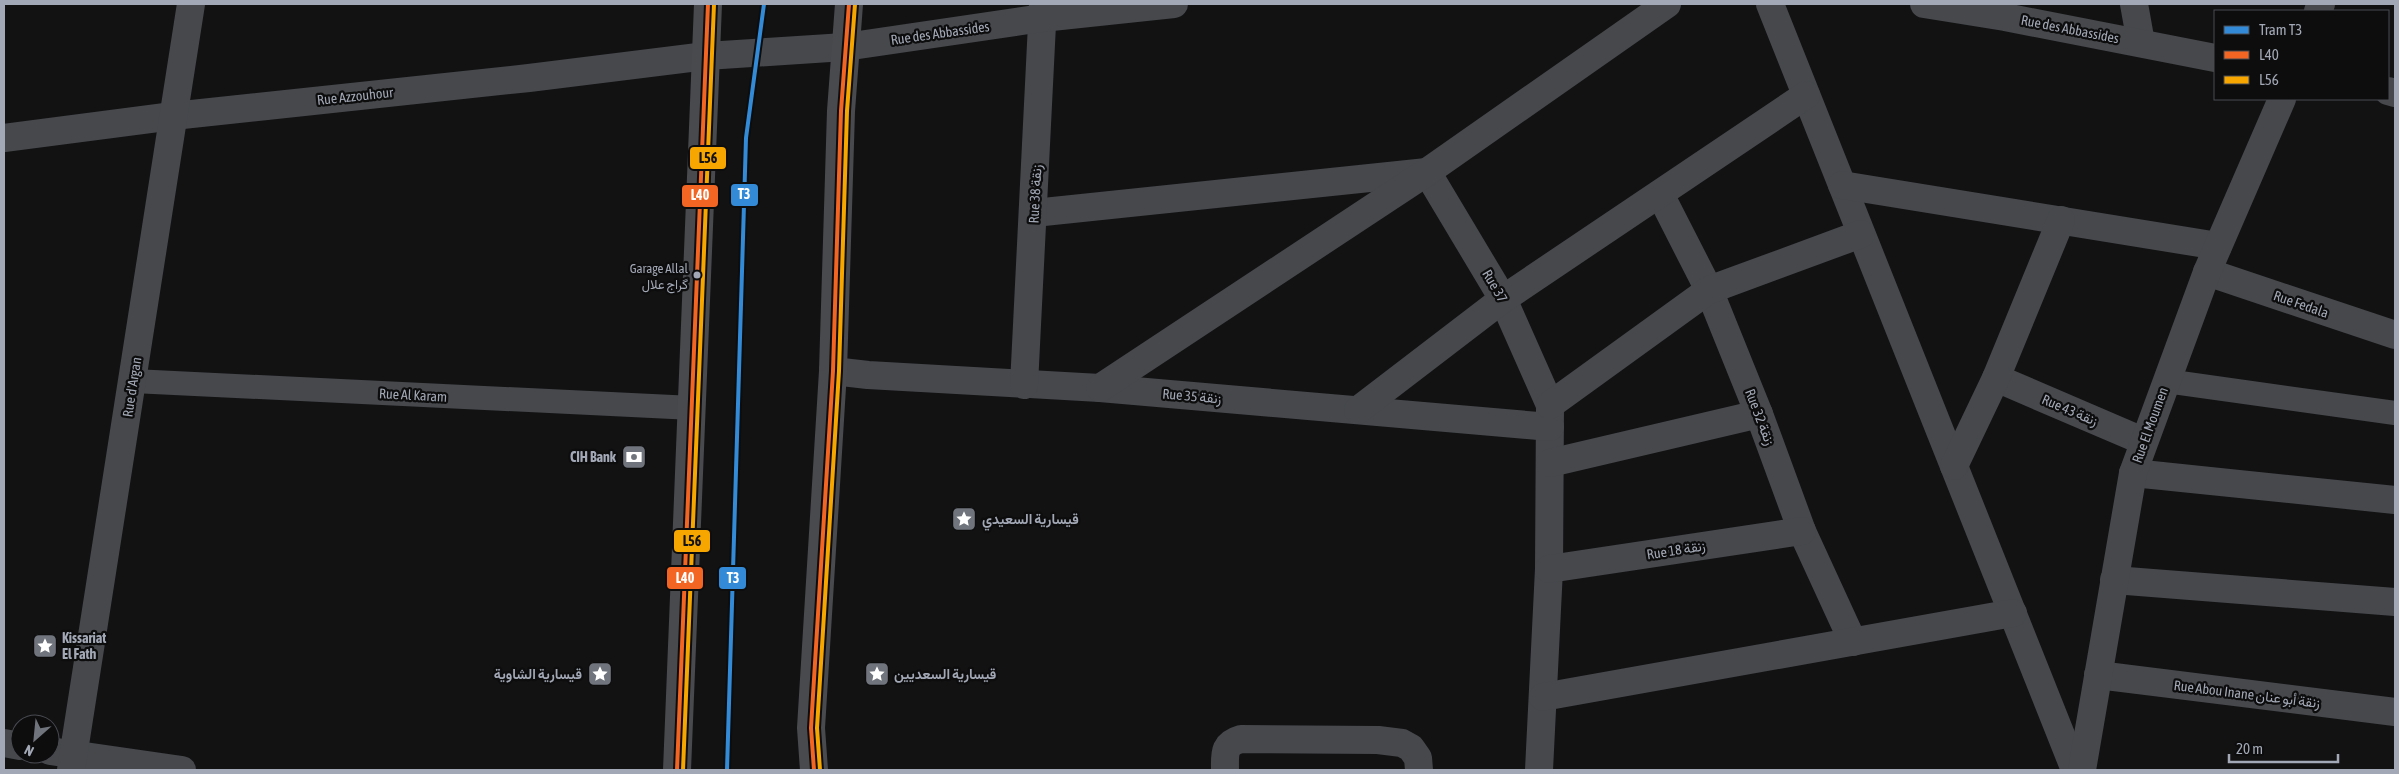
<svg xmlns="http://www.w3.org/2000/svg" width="2399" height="774" viewBox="0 0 2399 774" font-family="'Asap Condensed',Vazirmatn,sans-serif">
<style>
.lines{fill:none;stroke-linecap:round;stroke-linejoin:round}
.pedestrian{stroke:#46484c;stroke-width:24}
.minor{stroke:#46484c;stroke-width:28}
.tertiary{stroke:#46484c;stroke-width:28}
.primary{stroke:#494a4d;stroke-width:28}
.bus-1-casing{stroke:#0d0d0e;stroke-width:8}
.bus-2-casing{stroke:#0d0d0e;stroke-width:8}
.bus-1{stroke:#f26522;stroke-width:4}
.bus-2{stroke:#f7a600;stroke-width:4}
.tram-1-casing{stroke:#0d0d0e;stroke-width:8}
.tram-1{stroke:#338bd7;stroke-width:4}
.bus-dot{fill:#a2a8b5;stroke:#0d0d0e;stroke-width:2}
.labels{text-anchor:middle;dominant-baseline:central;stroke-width:4.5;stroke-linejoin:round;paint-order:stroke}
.bus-label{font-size:13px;fill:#a2a8b5;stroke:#0d0d0e;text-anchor:end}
.street-label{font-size:14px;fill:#a2a8b5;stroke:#0d0d0e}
.poi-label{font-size:14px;font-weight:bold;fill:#a2a8b5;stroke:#0d0d0e;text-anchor:start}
.line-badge{stroke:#0d0d0e;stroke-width:2}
.badge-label{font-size:14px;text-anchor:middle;font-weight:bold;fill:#fff}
.pale-badge-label{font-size:14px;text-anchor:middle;font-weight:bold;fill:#111}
</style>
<rect width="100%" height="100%" fill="#121213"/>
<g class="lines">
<!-- pedestrian -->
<g class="pedestrian">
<polyline points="133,381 693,408"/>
<polyline points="2166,381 2395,413"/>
</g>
<!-- minor -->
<g class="minor">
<polyline points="1770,4 2075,770"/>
<polyline points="2134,4 2141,43"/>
<polyline points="2318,11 2321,4"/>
<polyline points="4,138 173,116 529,78 706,56"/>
<polyline points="1842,185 2218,246"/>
<polyline points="1660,194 1709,290 1759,414 1802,531 1853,642"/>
<polyline points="1034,213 1427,172 1503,299 1550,405 1549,569 1539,770"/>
<polyline points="2207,272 2395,335"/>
<polyline points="833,371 868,375 1100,388 1550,427"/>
<polyline points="1996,378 2143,441"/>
<polyline points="1024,385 1043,4"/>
<polyline points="1100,388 1427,172 1667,4"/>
<polyline points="1550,405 1709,290 1861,234"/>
<polyline points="1358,410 1503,299 1806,95"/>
<polyline points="1550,463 1759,414"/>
<polyline points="1954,466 1996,378 2061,220"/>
<polyline points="2133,473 2395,500"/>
<polyline points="1549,569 1802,531"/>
<polyline points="2114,580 2395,602"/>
<polyline points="2098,675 2395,712"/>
<polyline points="1543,697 2013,613"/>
<polyline points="4,743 20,746"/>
<polyline points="50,751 182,770"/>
<polyline points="71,770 191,4"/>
<path d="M1225,770C1225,754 1223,744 1241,739L1378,740L1402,743L1411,748L1418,758L1419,770"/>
<polyline points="2082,770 2133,473 2207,272 2282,99"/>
</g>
<!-- tertiary -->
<g class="tertiary">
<polyline points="1924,4 2005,17 2215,58"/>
<polyline points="706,56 845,47 1042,18 1174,4"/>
<polyline points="2388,91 2395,93"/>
</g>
<!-- primary -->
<g class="primary">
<polyline points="677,770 708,4"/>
<polyline points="814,770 811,728 833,371 841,111 849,4"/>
</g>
<defs>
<g id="bus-1">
<polyline points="677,770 708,4"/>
<polyline points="814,770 811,728 833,371 841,111 849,4"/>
</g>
<g id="bus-2">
<polyline points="683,770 714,4"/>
<polyline points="820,770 817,728 839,371 847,111 855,4"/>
</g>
</defs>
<!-- bus-1 casing -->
<use href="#bus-1" class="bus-1-casing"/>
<!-- bus-2 casing -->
<use href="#bus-2" class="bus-2-casing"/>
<!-- bus-1 -->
<use href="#bus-1" class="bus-1"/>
<!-- bus-2 -->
<use href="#bus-2" class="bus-2"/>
<defs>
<polyline id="tram-1" points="727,770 746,138 764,4"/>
</defs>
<!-- tram-1 casing -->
<use href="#tram-1" class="tram-1-casing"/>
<!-- tram-1 -->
<use href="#tram-1" class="tram-1"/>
</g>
<!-- icons -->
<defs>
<symbol id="bank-square" viewBox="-11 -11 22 22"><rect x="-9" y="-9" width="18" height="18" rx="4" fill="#70747c" stroke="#0d0d0e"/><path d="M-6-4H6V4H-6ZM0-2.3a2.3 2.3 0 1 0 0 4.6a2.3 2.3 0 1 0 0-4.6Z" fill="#fff"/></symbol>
<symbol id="sight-square" viewBox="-11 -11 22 22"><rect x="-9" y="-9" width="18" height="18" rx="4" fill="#70747c" stroke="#0d0d0e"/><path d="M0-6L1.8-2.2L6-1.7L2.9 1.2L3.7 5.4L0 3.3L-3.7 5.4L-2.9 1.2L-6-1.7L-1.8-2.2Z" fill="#fff"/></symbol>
</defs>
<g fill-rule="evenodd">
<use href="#bank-square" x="620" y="443" width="28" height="28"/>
<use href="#sight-square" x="950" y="505" width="28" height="28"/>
<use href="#sight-square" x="31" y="632" width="28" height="28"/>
<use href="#sight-square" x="586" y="660" width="28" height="28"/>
<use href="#sight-square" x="863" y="660" width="28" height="28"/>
</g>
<!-- markers -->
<circle class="bus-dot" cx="697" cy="275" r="4.5"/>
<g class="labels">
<!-- bus labels -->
<g class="bus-label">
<text x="688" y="268">Garage Allal<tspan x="688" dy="16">گراج علال</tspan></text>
</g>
<!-- street labels -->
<g class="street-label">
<text transform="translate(2070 29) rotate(11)">Rue des Abbassides</text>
<text transform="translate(940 33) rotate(-8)">Rue des Abbassides</text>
<text transform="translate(355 96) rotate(-6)">Rue Azzouhour</text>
<text transform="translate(1035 194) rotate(-87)">Rue 38 زنقة</text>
<text transform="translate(1495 286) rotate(60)">Rue 37</text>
<text transform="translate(2301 304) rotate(19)">Rue Fedala</text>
<text transform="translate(132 387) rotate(-81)">Rue d'Argan</text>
<text transform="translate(413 395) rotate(3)">Rue Al Karam</text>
<text transform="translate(1192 396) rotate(5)">Rue 35 زنقة</text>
<text transform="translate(2070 410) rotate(23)">Rue 43 زنقة</text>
<text transform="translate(1760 417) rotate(69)">Rue 32 زنقة</text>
<text transform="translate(2150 425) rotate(-70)">Rue El Moumen</text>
<text transform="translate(1676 550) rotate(-9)">Rue 18 زنقة</text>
<text transform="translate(2247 694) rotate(7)">Rue Abou Inane زنقة أبو عنان</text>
</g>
<!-- poi labels -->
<g class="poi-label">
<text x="616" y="457" text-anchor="end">CIH Bank</text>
<text x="982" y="519">قيسارية السعيدي</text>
<text x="62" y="638">Kissariat<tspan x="62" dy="16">El Fath</tspan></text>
<text x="582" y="674" text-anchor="end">قيسارية الشاوية</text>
<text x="894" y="674">قيسارية السعديين</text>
</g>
</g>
<g class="line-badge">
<rect x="689" y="146" width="38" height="24" rx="5" fill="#f7a600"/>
<rect x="730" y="183" width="29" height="24" rx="5" fill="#338bd7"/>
<rect x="681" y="184" width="38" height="24" rx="5" fill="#f26522"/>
<rect x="673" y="529" width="38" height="24" rx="5" fill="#f7a600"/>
<rect x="718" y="566" width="29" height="24" rx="5" fill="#338bd7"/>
<rect x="666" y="566" width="38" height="24" rx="5" fill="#f26522"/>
</g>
<g class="badge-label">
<text x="744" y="199">T3</text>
<text x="700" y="200">L40</text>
<text x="733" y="583">T3</text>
<text x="685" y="583">L40</text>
</g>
<g class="pale-badge-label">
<text x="708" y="163">L56</text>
<text x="692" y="546">L56</text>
</g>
<!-- border -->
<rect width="2399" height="774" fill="none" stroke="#a2a8b5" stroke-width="10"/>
<!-- legend -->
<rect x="2214" y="10" width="175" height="90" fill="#0d0d0e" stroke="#494b51"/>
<rect x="2224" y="26" width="25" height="8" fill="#338bd7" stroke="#494b51"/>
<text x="2259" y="35" font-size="15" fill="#a2a8b5">Tram T3</text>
<rect x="2224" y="51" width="25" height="8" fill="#f26522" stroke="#494b51"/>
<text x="2259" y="60" font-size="15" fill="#a2a8b5">L40</text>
<rect x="2224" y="76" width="25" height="8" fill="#f7a600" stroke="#494b51"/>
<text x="2259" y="85" font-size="15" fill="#a2a8b5">L56</text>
<!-- north arrow -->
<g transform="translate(35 739) rotate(207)"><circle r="24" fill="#0d0d0e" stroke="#494b51"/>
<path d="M0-4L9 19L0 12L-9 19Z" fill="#70747c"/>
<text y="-8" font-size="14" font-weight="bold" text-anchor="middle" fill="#a2a8b5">N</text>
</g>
<!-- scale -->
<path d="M2229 754v8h109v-8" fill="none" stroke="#a2a8b5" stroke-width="2.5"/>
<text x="2236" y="754" font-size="15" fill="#a2a8b5" stroke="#0d0d0e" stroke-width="4" paint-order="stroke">20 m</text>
</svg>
